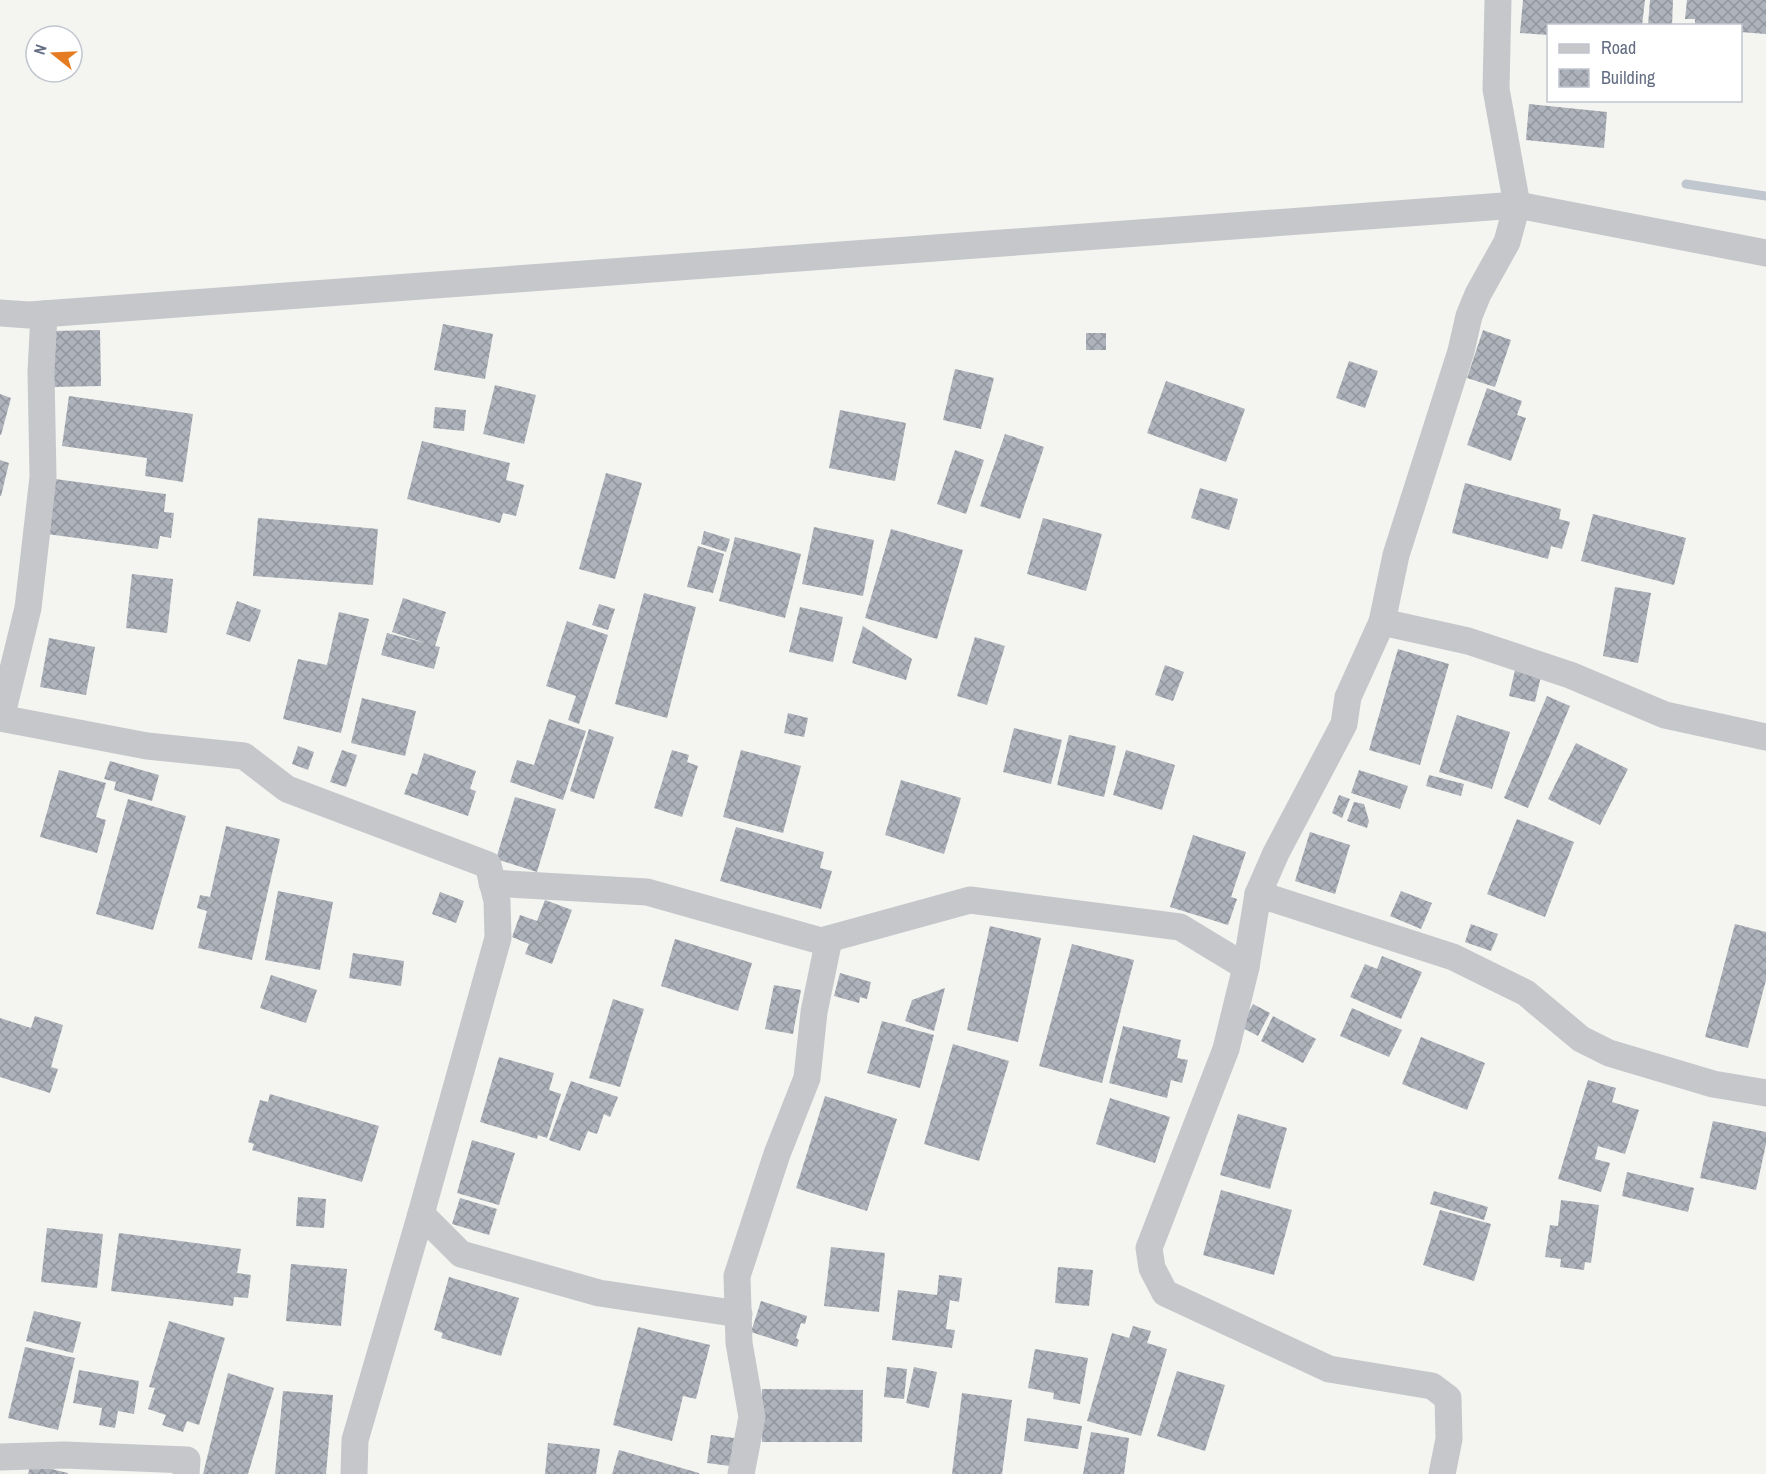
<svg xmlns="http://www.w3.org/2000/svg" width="1766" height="1474" viewBox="0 0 1766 1474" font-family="'Archivo Narrow',sans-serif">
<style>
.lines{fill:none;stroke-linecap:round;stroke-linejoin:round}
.stream{stroke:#c1c7cf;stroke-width:9}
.building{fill:url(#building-cross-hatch)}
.street{stroke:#c5c7cb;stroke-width:27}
</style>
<defs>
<pattern id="building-cross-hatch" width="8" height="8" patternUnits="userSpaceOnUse" patternTransform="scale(1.5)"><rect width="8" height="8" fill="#aeb2ba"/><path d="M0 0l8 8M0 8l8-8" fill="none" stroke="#91959d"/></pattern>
</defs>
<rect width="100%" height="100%" fill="#f4f5f1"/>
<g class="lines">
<!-- stream -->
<polyline class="stream" points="1686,184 1766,196"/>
</g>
<!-- building -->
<g class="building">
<polygon points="1523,0 1645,0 1642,26 1548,26 1548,35 1520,33"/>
<polygon points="1650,0 1673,0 1672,26 1648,26"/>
<polygon points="1687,0 1766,0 1766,34 1740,32 1740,26 1695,26 1695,19 1685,19"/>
<polygon points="1529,104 1607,112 1604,148 1526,140"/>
<polygon points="443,324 493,334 485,379 434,370"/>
<polygon points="100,330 101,386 53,387 52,331"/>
<polygon points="1483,330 1511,340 1495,387 1467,378"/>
<rect x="1086" y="333" width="20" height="17"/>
<polygon points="1349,361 1378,371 1365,408 1336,398"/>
<polygon points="955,369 994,378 981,429 943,420"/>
<polygon points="1166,381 1245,409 1226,462 1147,433"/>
<polygon points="495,385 536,395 524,444 483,434"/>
<polygon points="1487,388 1522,401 1517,415 1526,418 1511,461 1467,445"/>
<polygon points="0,394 11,398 1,435 0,435"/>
<polygon points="69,396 193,414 183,482 145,476 147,458 62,446"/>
<polygon points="435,407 466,410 464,431 433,428"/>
<polygon points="840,410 906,423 895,481 829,468"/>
<polygon points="1005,434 1044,447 1020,519 980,506"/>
<polygon points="422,441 510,463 506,480 524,485 516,516 503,513 500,523 407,499"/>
<polygon points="955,450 984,460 966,514 937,504"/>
<polygon points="0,460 9,463 1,496 0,496"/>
<polygon points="606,473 642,483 615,579 579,569"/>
<polygon points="55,479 166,494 164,512 174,513 171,538 160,536 158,549 47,534"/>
<polygon points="1465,483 1561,509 1559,519 1570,522 1562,549 1551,546 1548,559 1452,533"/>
<polygon points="1200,488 1238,499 1229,530 1191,518"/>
<polygon points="1593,514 1686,538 1674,585 1581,561"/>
<polygon points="258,518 378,529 373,585 253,576"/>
<polygon points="1043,518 1102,534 1086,591 1027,574"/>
<polygon points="814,527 874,540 863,596 802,584"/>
<polygon points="891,529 963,550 937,639 865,618"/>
<polygon points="704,531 730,539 726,552 701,544"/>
<polygon points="735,537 801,554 785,618 719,601"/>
<polygon points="698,546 724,554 713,593 687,587"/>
<polygon points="132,574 173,579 167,633 126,628"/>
<polygon points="1615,587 1651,593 1638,663 1603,656"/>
<polygon points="644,593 696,607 667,718 615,704"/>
<polygon points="403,598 446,612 435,646 440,647 434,669 381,655 387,633 425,643 392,632"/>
<polygon points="237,601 261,610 250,642 226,634"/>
<polygon points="599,604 615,609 608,630 592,625"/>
<polygon points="800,607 843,617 833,662 789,652"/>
<polygon points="339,612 369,619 341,733 283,719 298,659 327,665"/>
<polygon points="567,621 608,635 579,724 568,720 576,696 546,686"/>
<polygon points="863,626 912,659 906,680 852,663"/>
<polygon points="975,637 1005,646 987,705 957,696"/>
<polygon points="49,638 95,647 86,695 40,687"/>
<polygon points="1398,649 1449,664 1420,765 1369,750"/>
<polygon points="1165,665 1184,672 1173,701 1155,695"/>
<polygon points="1515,670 1541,676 1535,702 1509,696"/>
<polygon points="1547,696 1570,706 1528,808 1504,798"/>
<polygon points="362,698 416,711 405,756 351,743"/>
<polygon points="788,713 808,718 804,737 784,733"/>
<polygon points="1457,715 1510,732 1492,789 1439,772"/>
<polygon points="549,719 586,731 563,800 510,782 517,760 534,765"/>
<polygon points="1014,728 1062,740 1051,784 1003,772"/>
<polygon points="589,729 614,737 594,799 570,791"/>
<polygon points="1069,735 1116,746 1104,797 1057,785"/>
<polygon points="1576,743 1628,769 1600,825 1548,799"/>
<polygon points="298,746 314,752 308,770 292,764"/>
<polygon points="342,750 357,755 346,787 330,782"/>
<polygon points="672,750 689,755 687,762 698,766 682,817 654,808"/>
<polygon points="741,750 801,766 783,833 723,817"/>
<polygon points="1126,750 1175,765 1162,810 1113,795"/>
<polygon points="424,753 476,771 470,789 476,791 468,816 404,794 412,773 417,775"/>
<polygon points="110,761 159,775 152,801 114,790 116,782 104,779"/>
<polygon points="59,770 106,783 96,817 106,820 97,853 40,837"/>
<polygon points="1359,770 1408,786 1400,809 1351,793"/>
<polygon points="1429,775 1464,784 1461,796 1426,786"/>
<polygon points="901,780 961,798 944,854 885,835"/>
<polygon points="1339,795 1350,799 1342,818 1332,813"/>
<polygon points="515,797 556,809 537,872 496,859"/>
<polygon points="128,799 186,816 153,930 96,914"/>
<polygon points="1354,802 1364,804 1369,821 1367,828 1347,821"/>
<polygon points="1517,819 1574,842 1545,917 1487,894"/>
<polygon points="226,826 280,839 252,960 198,948 207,911 197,908 200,895 210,897"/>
<polygon points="736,827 824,852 820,868 832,871 821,909 720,881"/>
<polygon points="1310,832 1350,845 1335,894 1295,881"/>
<polygon points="1193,835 1246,852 1231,897 1237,899 1228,925 1170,907"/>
<polygon points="278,891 333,902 320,970 265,960"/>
<polygon points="1401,891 1432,903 1421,929 1390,916"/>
<polygon points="440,892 464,901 456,923 432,914"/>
<polygon points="545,900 572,910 552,964 525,954 529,944 512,937 520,915 537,921"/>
<polygon points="1471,924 1498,934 1491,951 1465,942"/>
<polygon points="1735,924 1766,932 1766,980 1748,1048 1705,1037"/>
<polygon points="990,926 1041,938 1018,1042 967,1030"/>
<polygon points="675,939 752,963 738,1011 661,986"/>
<polygon points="1072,944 1134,960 1102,1083 1039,1066"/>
<polygon points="353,953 404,961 401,986 349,978"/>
<polygon points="1382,956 1422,972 1401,1019 1350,997 1365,964 1377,969"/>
<polygon points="840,973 871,982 867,999 860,997 859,1003 834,996"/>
<polygon points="271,975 317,990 306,1023 260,1008"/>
<polygon points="774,985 801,990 793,1034 765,1029"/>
<polygon points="945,988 934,1031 905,1021 912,1000"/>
<polygon points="613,999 644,1009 620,1087 589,1078"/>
<polygon points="1253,1004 1270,1013 1258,1036 1241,1027"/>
<polygon points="1352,1008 1402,1030 1389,1057 1340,1036"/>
<polygon points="35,1016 63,1025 51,1067 58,1069 50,1093 0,1077 0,1018 31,1028"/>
<polygon points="1273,1016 1316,1039 1303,1063 1261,1041"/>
<polygon points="882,1021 934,1035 920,1088 867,1073"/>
<polygon points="1123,1026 1181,1040 1177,1058 1188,1060 1182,1083 1171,1080 1167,1098 1109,1083"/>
<polygon points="1421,1037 1485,1063 1467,1110 1402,1084"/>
<polygon points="953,1044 1009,1061 979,1161 924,1144"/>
<polygon points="499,1057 554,1073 549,1090 561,1094 547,1138 538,1135 537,1139 480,1122"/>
<polygon points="1588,1080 1616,1088 1612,1102 1639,1110 1625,1154 1598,1146 1595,1159 1610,1163 1601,1192 1558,1179"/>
<polygon points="571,1081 618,1097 610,1117 604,1114 597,1134 588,1131 580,1151 549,1140"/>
<polygon points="270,1094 379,1126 362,1182 252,1150 254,1144 248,1142 260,1100 268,1102"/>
<polygon points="825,1096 897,1119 867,1211 796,1188"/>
<polygon points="1110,1098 1170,1117 1155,1163 1096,1144"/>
<polygon points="1238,1114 1287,1128 1270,1189 1220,1175"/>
<polygon points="1713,1121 1766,1132 1766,1144 1756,1190 1700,1178"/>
<polygon points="472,1140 515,1153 499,1205 457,1193"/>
<polygon points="1627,1172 1694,1188 1688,1212 1622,1196"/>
<polygon points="1221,1190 1292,1210 1274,1275 1203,1255"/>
<polygon points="1434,1191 1488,1207 1484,1220 1430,1204"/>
<polygon points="298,1197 326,1199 324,1228 296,1226"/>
<polygon points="460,1198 497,1209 489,1235 452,1224"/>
<polygon points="1561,1200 1599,1205 1591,1263 1585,1262 1584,1270 1560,1267 1561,1259 1545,1257 1550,1225 1558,1226"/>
<polygon points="1440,1210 1491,1224 1474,1281 1423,1265"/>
<polygon points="47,1228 103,1234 97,1288 41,1282"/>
<polygon points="119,1233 241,1249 237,1273 251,1275 248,1298 234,1297 233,1306 111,1291"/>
<polygon points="831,1247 885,1253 879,1312 824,1306"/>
<polygon points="291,1264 347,1269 341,1326 286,1321"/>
<polygon points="1058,1267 1093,1270 1089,1306 1055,1303"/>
<polygon points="939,1275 962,1278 959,1302 950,1300 946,1329 955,1330 952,1348 892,1340 898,1290 937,1295"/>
<polygon points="449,1277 519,1298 501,1356 441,1338 443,1333 434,1330"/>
<polygon points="761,1301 807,1316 805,1324 801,1323 796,1338 799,1340 797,1347 751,1332"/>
<polygon points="34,1311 81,1322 73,1353 26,1341"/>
<polygon points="169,1321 225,1338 199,1425 187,1421 183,1432 162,1425 166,1415 148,1409 155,1388 149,1387"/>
<polygon points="1133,1326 1151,1331 1147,1343 1167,1349 1141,1436 1087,1421 1112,1333 1129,1338"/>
<polygon points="638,1327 710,1345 696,1399 683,1396 672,1441 613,1425"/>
<polygon points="25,1347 75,1358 58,1430 8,1418"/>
<polygon points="1035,1349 1088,1358 1080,1404 1053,1399 1054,1393 1028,1388"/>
<polygon points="887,1367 907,1369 904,1399 884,1397"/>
<polygon points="914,1367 937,1372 929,1408 906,1403"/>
<polygon points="79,1370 139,1381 134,1414 118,1411 115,1428 99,1425 102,1408 73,1403"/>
<polygon points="1177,1371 1225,1385 1205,1451 1157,1436"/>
<polygon points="228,1373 274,1388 248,1474 203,1474"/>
<polygon points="762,1389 863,1390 862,1442 762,1442"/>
<polygon points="283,1391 333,1395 326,1474 275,1474"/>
<polygon points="962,1393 1012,1400 1002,1474 952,1474"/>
<polygon points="1027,1418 1082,1426 1078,1449 1024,1441"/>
<polygon points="1091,1432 1129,1438 1124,1474 1083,1474"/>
<polygon points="711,1435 734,1438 730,1466 707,1463"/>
<polygon points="548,1443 600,1449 596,1474 545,1474"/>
<polygon points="619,1450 699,1473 699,1474 612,1474"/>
<polygon points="31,1464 68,1473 68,1474 28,1474"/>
</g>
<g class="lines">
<!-- street -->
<g class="street">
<polyline points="0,313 29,315 1517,205 1766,253"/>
<polyline points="1382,622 1468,641 1570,675 1665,715 1766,737"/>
<polyline points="0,718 147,746 244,756 287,789 488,865 497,901 498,938 421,1214 355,1440 354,1474"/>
<polyline points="1,718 28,608 43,477 41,372 44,314"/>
<polyline points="492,883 647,892 821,941 970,900 1180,927 1246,967"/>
<polyline points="1258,894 1453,957 1526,993 1581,1039 1609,1053 1713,1084 1766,1093"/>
<polyline points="421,1214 461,1254 599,1293 739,1314"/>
<polyline points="0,1457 64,1455 187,1460 186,1474"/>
<polyline points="741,1474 752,1417 739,1343 737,1276 777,1154 807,1078 814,1012 829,939"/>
<polyline points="1442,1474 1449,1439 1448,1398 1432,1386 1329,1369 1165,1293 1152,1268 1149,1248 1226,1049 1246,967 1258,894 1276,853 1344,724 1348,697 1382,622 1396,555 1461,351 1469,316 1478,294 1507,242 1517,205 1496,89 1498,0"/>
</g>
</g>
<!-- legend -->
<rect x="1547" y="24" width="195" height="78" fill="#ffffff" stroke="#c1c5cd" stroke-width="1.5"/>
<rect x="1559" y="44" width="30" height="9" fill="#c5c7cb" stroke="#c1c5cd" stroke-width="1.5"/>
<text x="1601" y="54" font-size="18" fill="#646e83">Road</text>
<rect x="1559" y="69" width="30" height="18" fill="url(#building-cross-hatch)" stroke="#c1c5cd" stroke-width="1.5"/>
<text x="1601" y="84" font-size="18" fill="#646e83">Building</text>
<!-- north arrow -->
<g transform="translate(54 54) rotate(288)"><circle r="28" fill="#ffffff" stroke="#c1c5cd" stroke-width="1.5"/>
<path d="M0-4.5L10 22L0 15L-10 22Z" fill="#e67c21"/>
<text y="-9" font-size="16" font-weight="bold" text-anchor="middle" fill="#646e83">N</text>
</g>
</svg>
